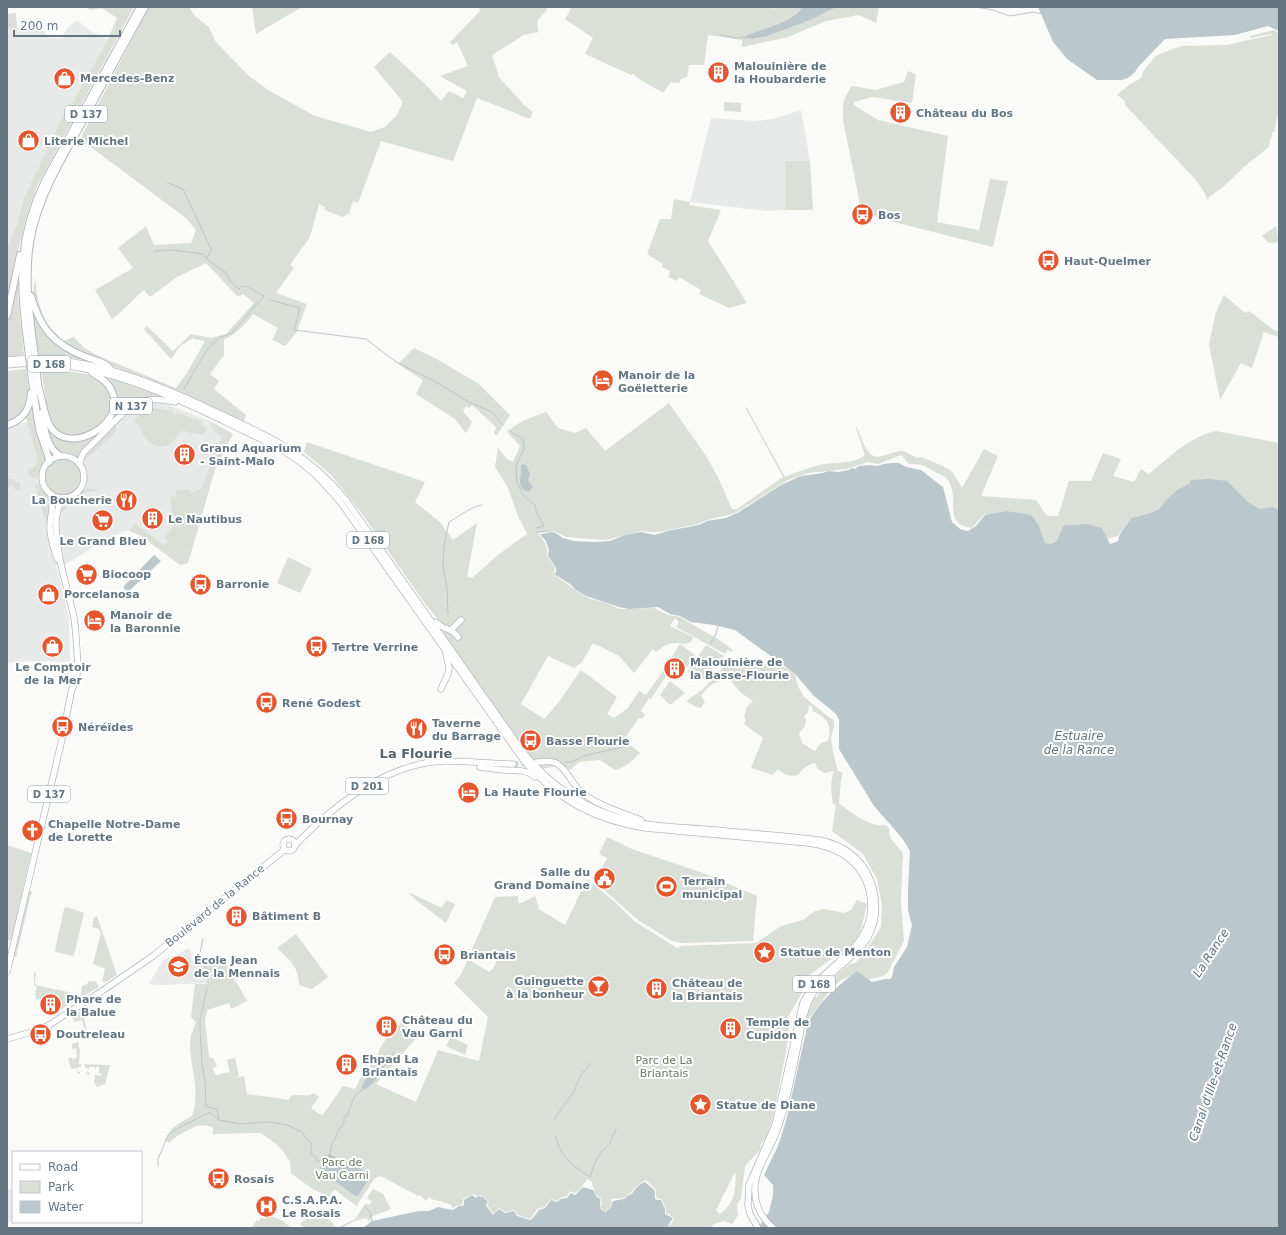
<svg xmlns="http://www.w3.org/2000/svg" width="1286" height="1235" viewBox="0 0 1286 1235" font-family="'DejaVu Sans',sans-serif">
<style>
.built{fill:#e8e9e9}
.green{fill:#dadfd7;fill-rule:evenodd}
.water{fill:#bbc7cb}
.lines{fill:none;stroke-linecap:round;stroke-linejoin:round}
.stream{stroke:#bbc7cb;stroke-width:1}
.primary-tunnel{stroke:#d5d9db;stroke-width:5.5;stroke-dasharray:5.5 3;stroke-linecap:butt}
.primary-casing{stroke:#b5babe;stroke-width:7}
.highway-casing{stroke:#b4b9bd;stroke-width:8}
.primary{stroke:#fff;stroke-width:5.5}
.highway{stroke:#fff;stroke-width:6}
.highway-bridge-casing{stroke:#b4b9bd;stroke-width:8;stroke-linecap:butt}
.highway-bridge{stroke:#fff;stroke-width:6}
.labels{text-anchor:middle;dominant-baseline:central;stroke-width:4;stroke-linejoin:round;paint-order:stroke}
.shield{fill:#fff;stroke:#939fa8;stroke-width:1}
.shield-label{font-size:10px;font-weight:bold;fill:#657683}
.poi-label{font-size:11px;font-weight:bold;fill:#657683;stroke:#fff;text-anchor:start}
.street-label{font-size:11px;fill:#657683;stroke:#fff}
.park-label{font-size:11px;fill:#687a64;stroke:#fff}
.water-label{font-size:12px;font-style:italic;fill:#60757c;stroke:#fff}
.quarter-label{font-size:13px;font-weight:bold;fill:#57646e;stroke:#fff}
</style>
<rect width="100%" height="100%" fill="#fafaf8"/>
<!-- built -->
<g class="built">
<polygon points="77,20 90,31 108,39 72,104 69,103 24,198 17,224 7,248 7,29 40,28 44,31 49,38 62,38 67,28"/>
<polygon points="801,110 810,161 786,161 785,210 766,211 690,202 711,118 754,121 773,119"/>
<polygon points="153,403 163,403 210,421 213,430 222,437 213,454 202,488 190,493 176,492 177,496 170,497 172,513 170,521 174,525 164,537 167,540 164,545 135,523 129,531 124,531 97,545 66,564 56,566 69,618 70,662 32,661 7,663 7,427 34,420 45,460 53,455 65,454 77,457 104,442 115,433 117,424 124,416 139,407"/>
<polygon points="188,948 191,951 192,959 197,966 212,973 209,983 159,985 149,984 163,960 170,957 171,959"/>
<polygon points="13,1189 13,1221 7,1222 7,1190"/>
</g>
<!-- green -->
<g class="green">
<polygon points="85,7 134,7 37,186 26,218 14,268 19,269 18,297 24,355 7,357 7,248 17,224 24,198 69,103 72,104 108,39 117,18 102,8 91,10"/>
<path d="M149,7H189L196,17L209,27L215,41L249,76L268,90L315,116L371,132L385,127L397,115L403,102L374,67L390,52L426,85L441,101L449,91L463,98L467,91L440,76L468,66L457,42L453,45L450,42L480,11L479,9L483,7H548L546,11L537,21L538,32L524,35L492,55L499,77L524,105L533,112L530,119L477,98L453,161L381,141L358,203L353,201L349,213L343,217L324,210L325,207L319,204L310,237L290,265L294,268L276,293L307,304L296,333L285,346L272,340L278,328L253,314C248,321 242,327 235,333C232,336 228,337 224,340V355L210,374L219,381L214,389L246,415L244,421L183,393L91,358L89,362L72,358L39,355L31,309L35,277C36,293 39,310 48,324C52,330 58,336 63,341L74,337L83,347L96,355L176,388L187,373L205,341L194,339L193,338L180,346L171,359L144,329L147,326L173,351L191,334L211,338L226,334L254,303L243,294L238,297L206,263L177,277L150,297L144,290C133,299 124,310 112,319L95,290L133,268L118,248L146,226L154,245L191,243L196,230L186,218L80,139Z"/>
<polygon points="252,7 302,7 256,34"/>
<path d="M572,7H770L774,9L777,7H802C796,18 770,27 758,31C753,33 748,34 744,38L755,39L764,37L794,26L805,21H809L834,8L879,7L876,23L859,15L826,21L788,37L742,47V40L708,35L704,65H689L687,77L681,79L679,83L671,82L663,93L636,77L634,74L631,75L585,54L593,38L565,19Z"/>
<polygon points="16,13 17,28 7,29 7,14"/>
<path d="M1274,30L1279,34V114L1276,121L1275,131L1272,133C1273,137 1268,142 1269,147L1245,166L1222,188L1209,197L1208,200L1204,192L1195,179L1125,105V101L1117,95L1129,85L1141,78L1144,70L1157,55L1181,46L1226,45L1272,35L1271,34L1251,38L1249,36Z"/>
<polygon points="908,71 916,74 912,103 873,97 854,102 854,105 878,120 948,136 937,222 979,230 990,179 1008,181 993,247 894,222 859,211 859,199 843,120 843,103 851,86 876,90 904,82"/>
<polygon points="724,102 741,103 741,112 724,111"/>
<polygon points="785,161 810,161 813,210 785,210"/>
<polygon points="674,199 690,202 689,205 721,210 708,241 747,303 729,308 699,294 701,290 679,277 677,281 668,277 670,271 662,267 663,264 647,254 660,219 671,219"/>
<polygon points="1276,226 1279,242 1269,243 1262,236"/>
<polygon points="1224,295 1245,313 1249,311 1274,330 1279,331 1279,337 1263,332 1263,335 1252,368 1241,363 1220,400 1209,344 1216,312"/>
<polygon points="414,348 435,358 479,384 510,415 497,435 494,434 496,427 472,405 469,408 466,406 463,411 472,422 466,433 455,419 416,394 423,380 398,364"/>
<path d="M41,368C54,369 66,371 79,373C88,374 95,377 104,376L163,396V403H153L145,405L124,416L117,424L115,433L82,462C76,456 69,453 60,454L55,450L49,436L47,427L48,414Z"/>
<polygon points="26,369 29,391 25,411 7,427 7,371"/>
<polygon points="32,403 33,403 37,435 46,459 39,476 33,478 29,476 28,471 30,467 32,469 37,464 35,461 38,460 26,418"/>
<path d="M669,403L706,456L718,477L732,509H737L783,477L745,407L747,408L785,477C796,472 808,468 820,465C836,461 852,465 865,455L856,428L857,427C862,438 866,461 882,456C890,454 896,451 904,451L917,458L922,457L949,469L953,473L962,488L984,449L998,456L981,496L1036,500L1047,516H1058L1069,481H1091L1103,453L1121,459L1113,476L1134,482L1141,469L1149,474C1167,459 1192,435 1216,431L1279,443V510C1270,506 1269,510 1261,509C1248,507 1235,490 1227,481L1190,483L1177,490L1166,500L1159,509L1150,513L1131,518C1127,525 1121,529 1118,536L1107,539L1102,528L1057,541L1051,544L1045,543L1039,526L1006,511L985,515V513L972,528C941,524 961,499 948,480C946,476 939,474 935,472C925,466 922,464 909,464L901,455L878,464L868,462L847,469L808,473L788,480L735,513C723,518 710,517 698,524L659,532H651L641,531L606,540L566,537L554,531L538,533C544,540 548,547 547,556L555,568L553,574L578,592L590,599L603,602L620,609L654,608L668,615L680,617L714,637L713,640L715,637L733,650L731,652L727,650L725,654L676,627L679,622L675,618L670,626L693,637L691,642C686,645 680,643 674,643C667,643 661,648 656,652L653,649L634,673L619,656L593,643L582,662L574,668L548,656L521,704L544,719L559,702L581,670L617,697L607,714L614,718L628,708L639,691L646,695L666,667L670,670L650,700L649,698L641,711L645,715L642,719L639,718L625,738V740L640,753C632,761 626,767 615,770L600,760L579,762L570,770L563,765L541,769L523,748L444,634V626L426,605L360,511L331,475L304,452L307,442L425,482L415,502L440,522L453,540L477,523L467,577L472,578L499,554L527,534L519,518L507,486L495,467L498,448L507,459L513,462L520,446L508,433C513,423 535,416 546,412L558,428L575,433L586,428L605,451Z"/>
<path d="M154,408L173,411V414L176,415L177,412L194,419L202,421L201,424L207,428L204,435L182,431C176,434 175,442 169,445C155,452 141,436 139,424L134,423C138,413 143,410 154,408Z"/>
<polygon points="210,421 233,434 215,470 188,563 180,565 141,536 129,531 135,523 164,545 167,541 164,537 174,525 170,521 172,513 170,497 176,496 176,491 189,489 191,493 202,488 213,454 222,437 213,430"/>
<circle cx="63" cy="477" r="19"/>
<polygon points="7,478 19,482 20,483 20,492 17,489 16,490 12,485 8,488"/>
<polygon points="35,484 41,486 50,498 50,509 48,518 46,518 46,520 47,520 46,523"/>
<path d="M88,488L95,489L98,491L85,492L77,499L68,504L62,513H61L63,505H61C65,500 68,501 73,498C79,495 82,490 88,488Z"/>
<polygon points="288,557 312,569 300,593 277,583"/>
<polygon points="680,644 695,655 687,667 672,656"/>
<polygon points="706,645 724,656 701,681 687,672"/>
<path d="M739,661L770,664L782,666L790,671L795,675L798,686L804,697L830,718L833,719C836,728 832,730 831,738C831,744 836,764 838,771L843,773L841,780L839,803C850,812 871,828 885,825L889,828L890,838L903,853L901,902L904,941L888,972L883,976L867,980L856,974L841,980L832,988L812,1014L803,1028L809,1006L813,997H817C822,985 839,973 850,964L855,963L864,954L881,927L882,906L877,879L863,854L832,831L836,805L833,804C831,793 830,781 834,771L824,773L818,769L815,763C807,765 803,769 798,775C790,777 784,775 778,769L773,775L751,768L763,738L744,724L746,720L744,717L747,707L753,701L741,693L730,680C715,681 710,684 701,696L705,702L701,708L696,707L686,701L702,690L727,663H732ZM809,705L812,707L813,711C828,719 832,724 828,741L821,743L815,751L802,743L799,733L805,726L806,719L804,717L808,712Z"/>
<polygon points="670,681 685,693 670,705 660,695"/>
<polygon points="607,837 632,849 703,873 757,896 753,941 682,943 672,941 638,920 595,882 607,858 599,854"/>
<polygon points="7,845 31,853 12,938 9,941 7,940"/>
<path d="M587,879L615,902L634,921L677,948L681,946L756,943L781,926L803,920L815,911L824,909L844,913L851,910L857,900L867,904L859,938L847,949L827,962L795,986L799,989H804L788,1017L789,1035L774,1113L767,1136L761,1144L760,1150L745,1166L741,1199L737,1204L738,1215L732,1224L724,1221L714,1224L710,1228H671L669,1225L672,1223L674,1218L669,1214H666V1210L662,1199H658L656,1196V1190L646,1180C641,1182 633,1188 631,1193L629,1194L624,1198L611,1199L612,1204L606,1211H603L601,1207L602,1204L601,1199C596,1196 592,1187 592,1182L587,1179L580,1189L575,1193L570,1191L567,1196L562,1197L557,1201L553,1199L550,1200L544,1207L537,1209L532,1217L529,1219L518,1215L514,1210L505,1212L499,1208L493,1214L487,1204L489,1202C486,1199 482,1193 477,1196L473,1194L463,1199L462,1205H458L453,1208L450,1204L431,1199L430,1197L428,1198L426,1201L420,1195L415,1198L418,1196L381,1176L375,1178L357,1205L358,1207L334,1189L329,1197L311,1188L291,1173L290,1162L283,1151L276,1144L261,1133L213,1134V1127C208,1126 202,1125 197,1126C190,1129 173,1137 170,1143L165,1141C171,1126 178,1124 192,1116C201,1089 190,1069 190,1043C190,1036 194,1028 196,1022L191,1017L195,984H208L212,973L197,966L218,962V964L225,962L247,1001L231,1009L229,1003L207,1010L205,1020L209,1057L213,1058L217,1066L213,1068V1070L216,1075L229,1072L231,1078L227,1060L235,1058L239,1076L234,1078L244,1076L247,1094L270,1097L289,1100L291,1096C302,1093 304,1098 314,1093L319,1097L311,1108L322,1116L343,1086L355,1089L362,1075L377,1059L380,1048L387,1038H391L401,1022L419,1035L376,1084L416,1102L438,1050L479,1061L488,1017L454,983C461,977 464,968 468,959L489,972C501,962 496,957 485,951L475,958L470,954L495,897L518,896V903H522L535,896L539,909L565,925ZM735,1172C737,1189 734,1204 720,1214L716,1210Z"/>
<polygon points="29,891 31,891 33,893 31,894 16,957 13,956"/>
<polygon points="408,892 442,908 446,900 455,904 446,923 416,900"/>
<polygon points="66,907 84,913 74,955 73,956 56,952 55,950 64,909"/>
<polygon points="97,916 117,975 106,982 102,981 105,970 104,968 93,964 101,933 99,929 92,927 94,918"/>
<path d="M296,934L328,977L312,989L299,985C299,967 289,959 277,948Z"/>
<polygon points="34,972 36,973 35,983 36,985 77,994 78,998 61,1010 58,1009 59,998 44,997 44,998 36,999 35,990 37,990 36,986 34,985"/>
<polygon points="89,981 96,982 99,987 80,998 82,986 87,984"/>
<polygon points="82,1010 88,1036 77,1039 75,1033 85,1031 82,1020 74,1022 73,1015"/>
<polygon points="451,1037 468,1045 465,1055 446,1046"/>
<polygon points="78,1042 80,1051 79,1064 110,1065 105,1084 97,1087 94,1082 95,1075 101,1076 101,1073 99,1073 99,1067 96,1067 96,1069 95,1069 95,1067 89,1067 88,1072 90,1073 89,1075 84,1074 87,1074 88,1068 85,1068 85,1065 81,1064 81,1067 78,1067 78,1072 80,1072 80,1074 77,1073 78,1068 71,1069 68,1058 72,1057 73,1060 77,1057 76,1048 72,1049 72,1044"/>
<polygon points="373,1189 383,1194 391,1209 373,1216 369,1221 366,1218 352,1222 342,1228 304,1228 300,1224 319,1209 337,1228 355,1219 366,1203 369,1205 372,1201 367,1198"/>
<polygon points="259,1211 283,1221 291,1228 251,1228 257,1220 259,1222 260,1218 267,1219 259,1213"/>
</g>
<!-- water -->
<g class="water">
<path d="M802,7H840L834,8L809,21H805L803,23L764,37L752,39L744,38C747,34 753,33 758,31C770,27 796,19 802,7Z"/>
<polygon points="1038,7 1279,7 1279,31 1268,26 1235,35 1165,39 1139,66 1135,72 1128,78 1122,80 1097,80 1067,59 1053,42"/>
<path d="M892,463H899L906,467L921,470L943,487L952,522L960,529L968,531L976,526L985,515L1006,511L1031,515L1039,526L1045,543L1051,544L1057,541L1063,526L1086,524L1102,528L1110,544L1118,541C1119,531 1126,527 1131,518L1150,513L1159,509L1166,500L1177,490L1190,483L1191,480L1209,479L1227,481L1248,502L1260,509L1272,507L1279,510V1228H758L769,1212L773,1195V1185L764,1175L778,1146L786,1121L808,1023C818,1002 839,985 857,971L872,982L885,979H890L892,977L894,967L907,947L912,925L908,910V889L910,851L902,838L874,806L839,749V720L836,714L813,695L795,674L735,630L714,625L691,622L680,616L670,614L658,607L629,609L619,607L586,596L576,590L570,584L554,574L556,572V568L548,556L549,550L546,541L540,534L554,532L563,538L574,541L594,542L610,541L625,535L641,532L655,535L667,531L699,525L707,521L726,518L739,512L783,484L801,476L823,473L828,471L838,472L849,470L852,468L855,469L859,466L869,465L878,466L883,464Z"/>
<path d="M523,464L526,465L530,474L528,481L533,487L529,492C515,490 522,476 521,466Z"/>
<polygon points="154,555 161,561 128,592 123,587"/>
<path d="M383,1066C383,1074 372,1084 366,1089L361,1088L367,1077Z"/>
<polygon points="329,1154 369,1173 370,1177 358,1196 355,1196 320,1170 321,1161 324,1157"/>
<path d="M645,1182L655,1191V1199L658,1200H661L665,1209V1214L673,1218L668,1225L670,1228H363L372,1221L419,1211H429L438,1207L453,1210L459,1206H462L464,1205V1200L472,1195L476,1198L478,1196L483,1197L488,1202L486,1204L487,1207L493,1215L499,1209L505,1213L514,1211L517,1216L530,1220L533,1218L539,1210L545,1208L551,1200L557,1202L561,1199L567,1198L571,1193L575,1195L583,1187L593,1190L597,1197L600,1199C601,1205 598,1211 606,1212L612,1205L613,1201L624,1199L629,1195L632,1194C634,1190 640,1183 645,1182Z"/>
</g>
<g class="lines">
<!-- stream -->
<g class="stream">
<polyline points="976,7 993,10 1010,16 1033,12 1042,14"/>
<polyline points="721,35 737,38 744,37"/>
<polyline points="168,183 183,189 211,249 207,259 226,273 230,281 239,289 242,286 248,287 264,296 232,333 219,338 209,347 193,373"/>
<polyline points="154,251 172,250 203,254 207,259"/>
<polyline points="270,300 300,308 294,330 366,339 396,362 434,381 469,402 492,412 503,425"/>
<polyline points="184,389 192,375"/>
<polyline points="508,430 523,439 524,449 517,463 516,468 517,483 524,496 535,505 536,511 544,526 536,528"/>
<polyline points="537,532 547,531 552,533"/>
<path d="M448,614L447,589L443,565L444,545L449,522C458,517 472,506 482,505"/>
<polyline points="710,644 716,634 718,626"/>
<polyline points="565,762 572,762 583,756 623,747 626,743"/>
<polyline points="203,938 200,953 201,957 208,970 208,985"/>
<polyline points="207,989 200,1019 200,1029 202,1064 205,1080 206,1106 208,1107 217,1109 219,1120"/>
<polyline points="383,1067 395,1052"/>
<polyline points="555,1119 559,1112 573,1093 581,1075 591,1063"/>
<path d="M555,1136C557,1141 559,1147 561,1151C566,1160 581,1172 590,1177L594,1165L601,1152L610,1143L616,1129"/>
<polyline points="330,1154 332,1144 336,1137 339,1128 341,1128 344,1123 344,1117 347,1116 354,1097 363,1089"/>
<polyline points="158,1166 158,1159 168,1135 173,1131 210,1112 219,1120 240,1124 269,1122 287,1125 302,1132 306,1139 311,1143 311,1154 315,1156 317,1161 321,1162"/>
<polyline points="364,1206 370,1212 372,1221"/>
</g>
<!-- primary-tunnel -->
<polyline class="primary-tunnel" points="513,764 529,763"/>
<defs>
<g id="primary">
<path d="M7,360C80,352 149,380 214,411C268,436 307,452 346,500L523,752C555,791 597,816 646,824C665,827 685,828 704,829C742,833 780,835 819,840C829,842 838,845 847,851C875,870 884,910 867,939C855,957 835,969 820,984C812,993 807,1003 804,1015C796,1052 790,1093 778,1128C772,1147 755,1168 755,1188C754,1204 761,1217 773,1228"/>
<path d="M7,365C85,356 158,390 226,422C253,436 282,447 305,466C319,477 330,490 341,503L524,761C557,800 595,820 645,828L808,843C831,846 851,854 863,875C869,885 871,896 871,907C870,953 820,965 803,1003L775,1125L749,1185L748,1205L750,1214L758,1228"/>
<circle cx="63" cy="477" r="21"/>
<path d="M80,465L81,458L84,452C93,443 102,435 110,426C131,404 144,394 175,402"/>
<path d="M51,494C55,505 50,515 50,527C50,538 54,548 57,559"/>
<path d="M64,498C43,520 69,591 74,618C77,635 76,654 79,670L76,674L71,673L70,670L72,666L75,665L78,667"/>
<path d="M436,622C443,630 452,628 458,637"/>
<polyline points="451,630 461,620"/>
<polyline points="441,689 448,674 449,668 446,653"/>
<path d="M537,762C544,762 550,760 556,763C566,768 571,782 580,791C594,804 623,813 641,820"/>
<path d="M480,767C488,768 496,770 505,770C516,771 526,769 535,777"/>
<circle cx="289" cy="845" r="6"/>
<path d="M295,845C334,805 388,762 446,761C469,761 491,764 513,764"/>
<polyline points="7,972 62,739 71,693 77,674"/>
<polyline points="7,1039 39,1030 49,1025 105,989 153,956 284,850"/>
</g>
<g id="highway">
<path d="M31,296C40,328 54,345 86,357C94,360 105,362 110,369"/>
<polyline points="7,316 20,255"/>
<path d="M28,348C20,285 16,240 45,181L140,7"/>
<path d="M34,349C29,311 24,275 31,237C39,196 62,158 83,121C103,83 124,45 145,7"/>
<polyline points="31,374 39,429 48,456 49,462"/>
<polyline points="37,374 39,392"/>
<path d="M39,389C43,401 44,419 52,429C72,454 121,425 114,397C112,390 108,383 102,379C98,376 93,375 90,370"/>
<path d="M42,413C44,428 46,447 60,456"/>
<path d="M7,425C23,420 30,410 31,393"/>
</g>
</defs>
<!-- primary casing -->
<use href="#primary" class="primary-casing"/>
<!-- highway casing -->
<use href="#highway" class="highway-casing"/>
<!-- primary -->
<use href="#primary" class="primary"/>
<!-- highway -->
<use href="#highway" class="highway"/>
<defs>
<g id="highway-bridge">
<polyline points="28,348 31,374"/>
<polyline points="34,349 37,374"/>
</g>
</defs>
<!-- highway-bridge casing -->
<use href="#highway-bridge" class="highway-bridge-casing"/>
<!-- highway-bridge -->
<use href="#highway-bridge" class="highway-bridge"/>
</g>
<!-- icons -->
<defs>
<symbol id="building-disc" viewBox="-11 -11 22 22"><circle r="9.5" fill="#e4572e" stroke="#fff"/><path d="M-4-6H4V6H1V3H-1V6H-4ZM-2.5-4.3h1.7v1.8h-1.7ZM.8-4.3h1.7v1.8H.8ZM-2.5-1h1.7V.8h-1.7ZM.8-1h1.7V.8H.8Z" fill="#fff"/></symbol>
<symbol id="shop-disc" viewBox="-11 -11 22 22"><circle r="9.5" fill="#e4572e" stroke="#fff"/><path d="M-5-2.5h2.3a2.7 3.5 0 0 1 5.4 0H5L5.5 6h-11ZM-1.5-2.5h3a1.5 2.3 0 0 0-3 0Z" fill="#fff"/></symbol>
<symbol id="bus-disc" viewBox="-11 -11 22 22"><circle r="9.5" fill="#e4572e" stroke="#fff"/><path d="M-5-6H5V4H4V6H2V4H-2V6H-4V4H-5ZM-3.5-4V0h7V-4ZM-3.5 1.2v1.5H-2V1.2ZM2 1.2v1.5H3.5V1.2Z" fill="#fff"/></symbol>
<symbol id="hotel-disc" viewBox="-11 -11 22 22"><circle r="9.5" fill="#e4572e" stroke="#fff"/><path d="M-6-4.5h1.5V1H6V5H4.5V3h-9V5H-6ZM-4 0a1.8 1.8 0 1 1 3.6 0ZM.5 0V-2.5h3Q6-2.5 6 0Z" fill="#fff"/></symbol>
<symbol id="restaurant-disc" viewBox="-11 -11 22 22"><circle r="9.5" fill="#e4572e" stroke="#fff"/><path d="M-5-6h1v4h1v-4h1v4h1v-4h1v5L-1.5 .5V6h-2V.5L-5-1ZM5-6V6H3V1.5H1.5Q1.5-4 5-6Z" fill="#fff"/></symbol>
<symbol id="supermarket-disc" viewBox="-11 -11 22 22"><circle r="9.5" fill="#e4572e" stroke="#fff"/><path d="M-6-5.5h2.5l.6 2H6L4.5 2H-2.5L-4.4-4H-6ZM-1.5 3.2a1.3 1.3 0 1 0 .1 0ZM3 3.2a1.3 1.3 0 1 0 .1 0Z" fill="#fff"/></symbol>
<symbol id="church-disc" viewBox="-11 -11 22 22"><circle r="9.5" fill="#e4572e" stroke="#fff"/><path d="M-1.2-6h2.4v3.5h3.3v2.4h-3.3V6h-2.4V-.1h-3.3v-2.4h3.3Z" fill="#fff"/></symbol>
<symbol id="civic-disc" viewBox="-11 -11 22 22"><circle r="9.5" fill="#e4572e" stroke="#fff"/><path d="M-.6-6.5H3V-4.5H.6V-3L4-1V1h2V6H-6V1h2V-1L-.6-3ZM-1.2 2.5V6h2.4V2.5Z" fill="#fff"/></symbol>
<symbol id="stadium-disc" viewBox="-11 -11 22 22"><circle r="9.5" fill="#e4572e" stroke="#fff"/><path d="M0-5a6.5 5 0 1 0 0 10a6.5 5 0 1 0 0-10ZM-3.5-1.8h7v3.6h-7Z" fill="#fff"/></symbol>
<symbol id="sight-disc" viewBox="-11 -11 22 22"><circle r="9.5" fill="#e4572e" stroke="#fff"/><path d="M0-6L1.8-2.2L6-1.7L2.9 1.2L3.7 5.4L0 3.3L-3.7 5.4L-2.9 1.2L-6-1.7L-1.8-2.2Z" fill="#fff"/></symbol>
<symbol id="school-disc" viewBox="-11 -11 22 22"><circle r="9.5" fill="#e4572e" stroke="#fff"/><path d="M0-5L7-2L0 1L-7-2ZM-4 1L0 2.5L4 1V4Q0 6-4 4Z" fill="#fff"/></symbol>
<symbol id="bar-disc" viewBox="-11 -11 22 22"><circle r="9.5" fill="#e4572e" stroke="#fff"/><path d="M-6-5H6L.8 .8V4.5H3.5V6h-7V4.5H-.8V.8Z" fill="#fff"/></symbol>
<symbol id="hospital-disc" viewBox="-11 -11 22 22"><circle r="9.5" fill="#e4572e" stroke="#fff"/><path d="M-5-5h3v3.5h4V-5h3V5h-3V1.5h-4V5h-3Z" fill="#fff"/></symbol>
</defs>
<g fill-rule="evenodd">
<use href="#building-disc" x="706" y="60" width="25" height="25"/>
<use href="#shop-disc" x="52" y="66" width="25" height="25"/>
<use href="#building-disc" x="888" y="100" width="25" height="25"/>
<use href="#shop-disc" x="16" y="128" width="25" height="25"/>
<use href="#bus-disc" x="850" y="202" width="25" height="25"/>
<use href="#bus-disc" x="1036" y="248" width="25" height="25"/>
<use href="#hotel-disc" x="590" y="368" width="25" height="25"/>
<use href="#building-disc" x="172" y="442" width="25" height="25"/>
<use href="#restaurant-disc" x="114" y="488" width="25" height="25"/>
<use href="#building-disc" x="140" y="506" width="25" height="25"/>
<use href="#supermarket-disc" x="90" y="508" width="25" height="25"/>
<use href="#supermarket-disc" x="74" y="562" width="25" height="25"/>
<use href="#bus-disc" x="188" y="572" width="25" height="25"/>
<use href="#shop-disc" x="36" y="582" width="25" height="25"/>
<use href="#hotel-disc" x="82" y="608" width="25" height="25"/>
<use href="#shop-disc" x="40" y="634" width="25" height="25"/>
<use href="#bus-disc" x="304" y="634" width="25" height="25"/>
<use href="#building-disc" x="662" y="656" width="25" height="25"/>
<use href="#bus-disc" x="254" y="690" width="25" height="25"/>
<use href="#bus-disc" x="50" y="714" width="25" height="25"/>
<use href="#restaurant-disc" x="404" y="716" width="25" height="25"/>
<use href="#bus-disc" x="518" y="728" width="25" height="25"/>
<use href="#hotel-disc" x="456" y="780" width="25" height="25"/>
<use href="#bus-disc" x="274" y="806" width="25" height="25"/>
<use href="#church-disc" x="20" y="818" width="25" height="25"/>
<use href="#civic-disc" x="592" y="866" width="25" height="25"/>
<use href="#stadium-disc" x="654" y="874" width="25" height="25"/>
<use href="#building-disc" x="224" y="904" width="25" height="25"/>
<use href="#sight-disc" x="752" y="940" width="25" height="25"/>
<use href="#bus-disc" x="432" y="942" width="25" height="25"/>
<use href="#school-disc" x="166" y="954" width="25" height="25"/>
<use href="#bar-disc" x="586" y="974" width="25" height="25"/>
<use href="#building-disc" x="644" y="976" width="25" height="25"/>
<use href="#building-disc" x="38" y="992" width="25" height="25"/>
<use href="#building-disc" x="374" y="1014" width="25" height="25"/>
<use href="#building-disc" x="718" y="1016" width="25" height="25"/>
<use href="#bus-disc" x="28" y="1022" width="25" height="25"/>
<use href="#building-disc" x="334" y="1052" width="25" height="25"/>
<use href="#sight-disc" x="688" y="1092" width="25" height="25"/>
<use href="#bus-disc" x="206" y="1166" width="25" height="25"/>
<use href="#hospital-disc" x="254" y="1194" width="25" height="25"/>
</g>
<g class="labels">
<!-- shield labels -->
<g class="shield">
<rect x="65" y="106" width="42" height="16" rx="3"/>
<rect x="28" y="356" width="42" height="16" rx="3"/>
<rect x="110" y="398" width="42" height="16" rx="3"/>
<rect x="347" y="532" width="42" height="16" rx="3"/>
<rect x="346" y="778" width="42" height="16" rx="3"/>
<rect x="28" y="786" width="42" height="16" rx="3"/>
<rect x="793" y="976" width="42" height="16" rx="3"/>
</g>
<g class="shield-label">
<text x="86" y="114">D 137</text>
<text x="49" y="364">D 168</text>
<text x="131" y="406">N 137</text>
<text x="368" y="540">D 168</text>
<text x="367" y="786">D 201</text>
<text x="49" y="794">D 137</text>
<text x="814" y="984">D 168</text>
</g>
<!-- poi labels -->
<g class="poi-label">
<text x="734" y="66">Malouinière de<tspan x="734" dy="13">la Houbarderie</tspan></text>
<text x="80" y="78">Mercedes-Benz</text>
<text x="916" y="113">Château du Bos</text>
<text x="44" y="141">Literie Michel</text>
<text x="878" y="215">Bos</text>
<text x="1064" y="261">Haut-Quelmer</text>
<text x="618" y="375">Manoir de la<tspan x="618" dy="13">Goëletterie</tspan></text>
<text x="200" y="448">Grand Aquarium<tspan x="200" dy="13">- Saint-Malo</tspan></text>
<text x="112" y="500" text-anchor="end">La Boucherie</text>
<text x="168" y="519">Le Nautibus</text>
<text x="103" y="541" text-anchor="middle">Le Grand Bleu</text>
<text x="102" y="574">Biocoop</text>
<text x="216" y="584">Barronie</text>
<text x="64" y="594">Porcelanosa</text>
<text x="110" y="615">Manoir de<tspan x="110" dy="13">la Baronnie</tspan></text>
<text x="332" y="647">Tertre Verrine</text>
<text x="690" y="662">Malouinière de<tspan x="690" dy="13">la Basse-Flourie</tspan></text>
<text x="53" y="667" text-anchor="middle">Le Comptoir<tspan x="53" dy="13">de la Mer</tspan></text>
<text x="282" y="703">René Godest</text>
<text x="432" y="723">Taverne<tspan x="432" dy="13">du Barrage</tspan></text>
<text x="78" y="727">Néréïdes</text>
<text x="546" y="741">Basse Flourie</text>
<text x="484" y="792">La Haute Flourie</text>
<text x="302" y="819">Bournay</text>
<text x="48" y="824">Chapelle Notre-Dame<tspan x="48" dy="13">de Lorette</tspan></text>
<text x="590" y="872" text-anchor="end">Salle du<tspan x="590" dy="13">Grand Domaine</tspan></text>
<text x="682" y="881">Terrain<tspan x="682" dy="13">municipal</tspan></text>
<text x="252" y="916">Bâtiment B</text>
<text x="780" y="952">Statue de Menton</text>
<text x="460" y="955">Briantais</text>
<text x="194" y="960">École Jean<tspan x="194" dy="13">de la Mennais</tspan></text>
<text x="584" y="981" text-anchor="end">Guinguette<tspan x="584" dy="13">à la bonheur</tspan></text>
<text x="672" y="983">Château de<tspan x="672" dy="13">la Briantais</tspan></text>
<text x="66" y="999">Phare de<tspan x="66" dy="13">la Balue</tspan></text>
<text x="402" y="1020">Château du<tspan x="402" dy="13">Vau Garni</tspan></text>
<text x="746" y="1022">Temple de<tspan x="746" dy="13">Cupidon</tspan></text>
<text x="56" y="1034">Doutreleau</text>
<text x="362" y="1059">Ehpad La<tspan x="362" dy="13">Briantais</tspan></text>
<text x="716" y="1105">Statue de Diane</text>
<text x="234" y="1179">Rosais</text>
<text x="282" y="1200">C.S.A.P.A.<tspan x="282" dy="13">Le Rosais</tspan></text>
</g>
<!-- street labels -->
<g class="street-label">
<text transform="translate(215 906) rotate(-39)">Boulevard de la Rance</text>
</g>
<!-- park labels -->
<g class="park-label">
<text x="664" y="1060">Parc de La<tspan x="664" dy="13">Briantais</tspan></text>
<text x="342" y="1162">Parc de<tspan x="342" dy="13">Vau Garni</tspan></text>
</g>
<!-- water labels -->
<g class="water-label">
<text x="1079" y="736">Estuaire<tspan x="1079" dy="14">de la Rance</tspan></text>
<text transform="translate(1211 953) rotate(-57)">La Rance</text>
<text transform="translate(1213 1082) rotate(-71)">Canal d'Ille-et-Rance</text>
</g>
<!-- quarter labels -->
<g class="quarter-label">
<text x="416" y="753">La Flourie</text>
</g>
</g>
<!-- border -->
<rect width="1286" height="1235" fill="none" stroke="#657683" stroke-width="16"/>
<!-- legend -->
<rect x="12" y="1151" width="130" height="72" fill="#ffffff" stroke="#c1c8cd"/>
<rect x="20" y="1164" width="20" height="6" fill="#ffffff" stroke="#c1c8cd"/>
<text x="48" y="1171" font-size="12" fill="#657683">Road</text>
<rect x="20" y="1181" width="20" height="12" fill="#dadfd7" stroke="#c1c8cd"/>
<text x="48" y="1191" font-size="12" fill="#657683">Park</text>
<rect x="20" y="1201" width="20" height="12" fill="#bbc7cb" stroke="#c1c8cd"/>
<text x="48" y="1211" font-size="12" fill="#657683">Water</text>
<!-- scale -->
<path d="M14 30v6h106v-6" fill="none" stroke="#657683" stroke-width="2"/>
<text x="20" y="30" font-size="12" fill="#657683" stroke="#ffffff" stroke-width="3" paint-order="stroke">200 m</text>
</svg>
